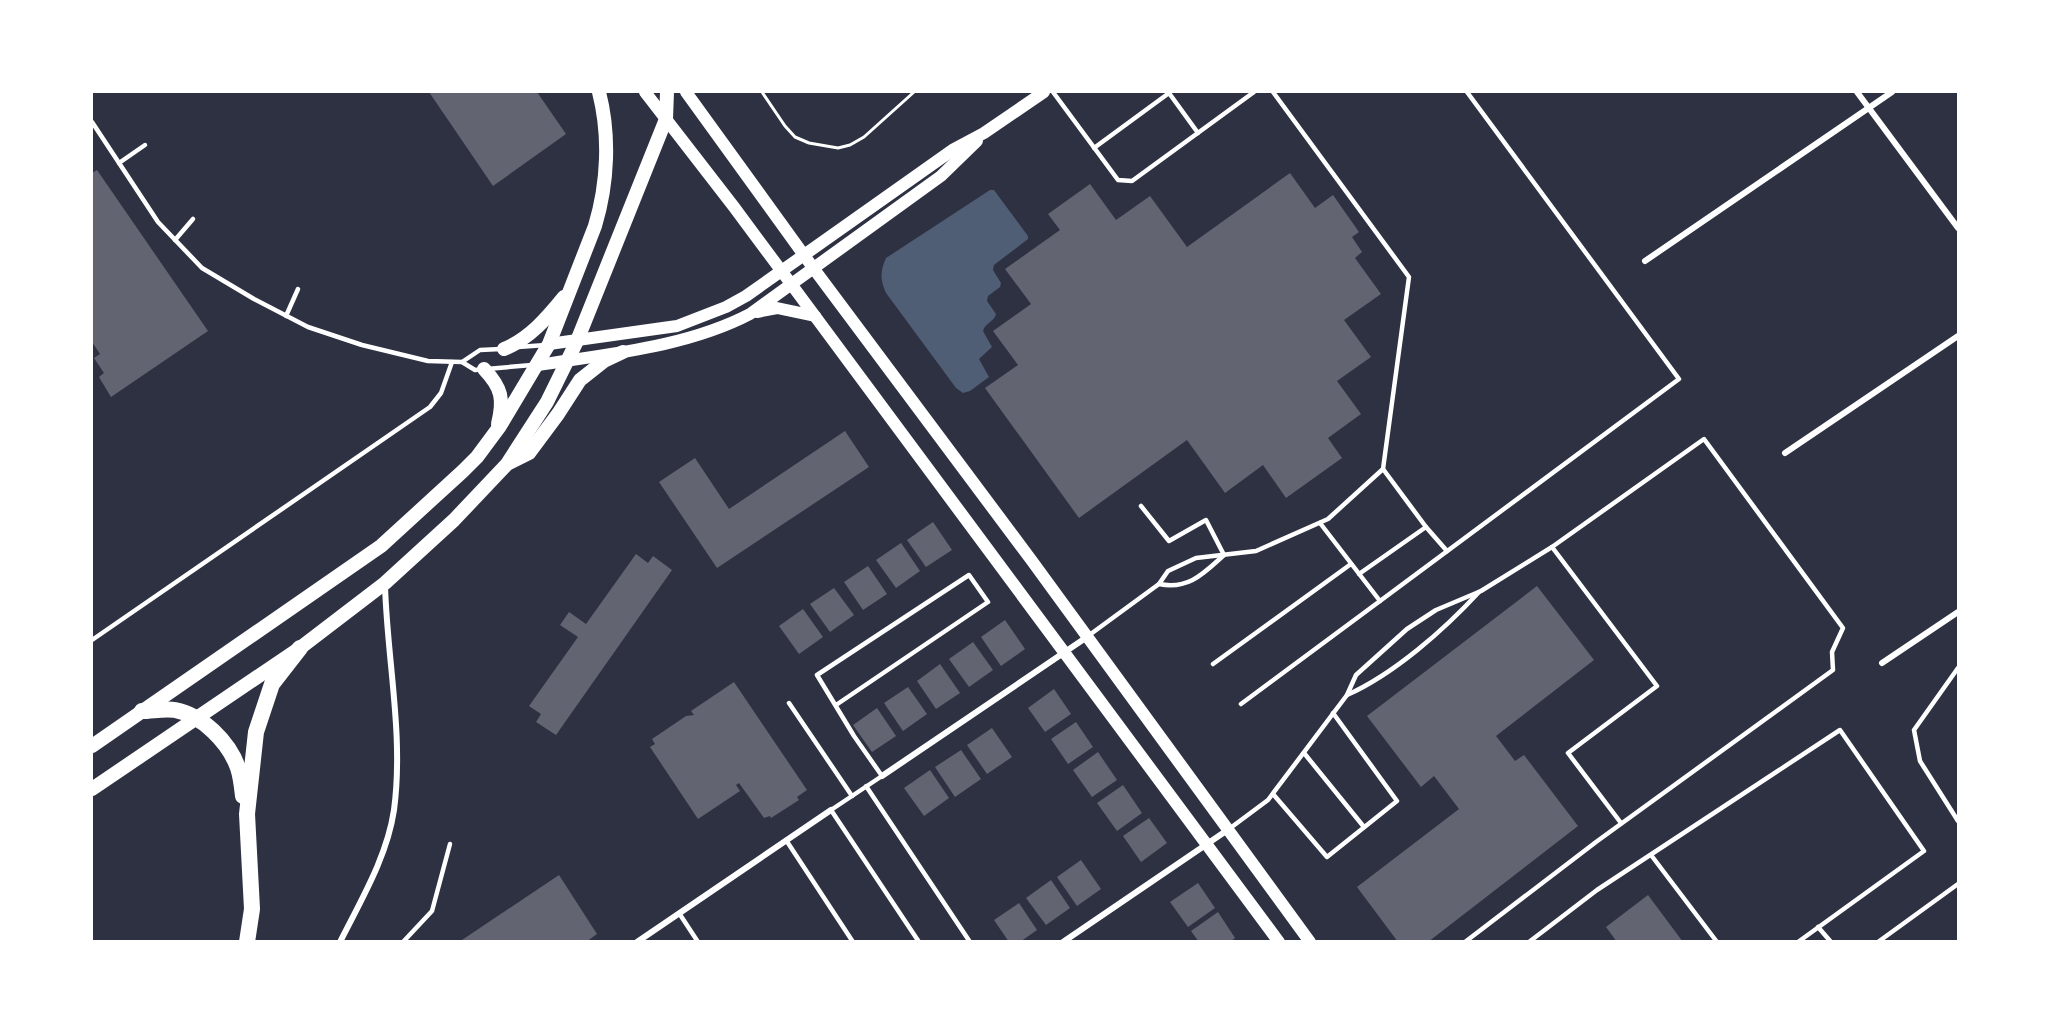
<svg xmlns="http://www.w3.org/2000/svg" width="2050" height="1033" viewBox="0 0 2050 1033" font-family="Bitter,serif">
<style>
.water{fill:#4f5d75}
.building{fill:#626471}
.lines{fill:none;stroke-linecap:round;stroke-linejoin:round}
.path{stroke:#fff;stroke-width:3}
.service{stroke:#fff;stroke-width:4.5}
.minor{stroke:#fff;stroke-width:6}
.secondary{stroke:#fff;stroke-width:12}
.primary{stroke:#fff;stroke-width:14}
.motorway{stroke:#fff;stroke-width:16}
</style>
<rect width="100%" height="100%" fill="#2d3142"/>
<!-- water -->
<path class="water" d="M990,190H994L1028,236V239L994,265L993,270L1001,283L1000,287L988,296L987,301L996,314C994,322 985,323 983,331L992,347L979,359L989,377L970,391L963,393L956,388L886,293C880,280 880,271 886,258Z"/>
<!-- building -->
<g class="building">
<polygon points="429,92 537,92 566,134 493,186"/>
<polygon points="97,170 208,331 111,397 99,377 104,373 94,358 100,354 92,342 92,173"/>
<polygon points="1290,173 1315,208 1333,195 1359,232 1352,237 1362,252 1355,258 1381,294 1344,320 1371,357 1337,381 1361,414 1328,438 1342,458 1286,498 1263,465 1225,493 1187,440 1079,518 985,388 1018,365 993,331 1031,304 1005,269 1060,230 1048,214 1090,184 1116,220 1150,196 1187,247"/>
<polygon points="845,431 869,467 717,568 659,482 695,458 729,509"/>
<polygon points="933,522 952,550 926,567 907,540"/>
<polygon points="901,543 920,571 896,588 876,560"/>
<polygon points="636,554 648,563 653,556 672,570 556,735 536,722 541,714 529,706 578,637 560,625 569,612 586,624"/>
<polygon points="868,566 887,594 863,610 844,582"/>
<polygon points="1537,586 1594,660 1496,736 1515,761 1524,755 1578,826 1428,942 1398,942 1357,887 1459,809 1434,776 1421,787 1367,716"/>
<polygon points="834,588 854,615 830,632 810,604"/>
<polygon points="803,609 823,637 799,654 779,626"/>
<polygon points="1005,620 1025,649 1001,666 981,637"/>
<polygon points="973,642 993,670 969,687 949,659"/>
<polygon points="940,664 960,693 936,709 917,681"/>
<polygon points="734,682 807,790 797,797 799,800 771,818 770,816 764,818 739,783 736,785 740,791 698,819 650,747 655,744 652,739 686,716 694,715 691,711"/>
<polygon points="908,687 927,714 903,731 884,703"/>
<polygon points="1054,689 1071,714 1045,732 1028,708"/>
<polygon points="877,708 896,736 872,752 853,725"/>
<polygon points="1076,722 1093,747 1068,764 1051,739"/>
<polygon points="992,728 1012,757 987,774 967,745"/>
<polygon points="961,750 981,779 955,797 935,767"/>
<polygon points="1098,752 1117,780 1092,797 1073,770"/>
<polygon points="930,770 949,798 924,816 904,788"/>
<polygon points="1123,785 1142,813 1117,831 1097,803"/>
<polygon points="1149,818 1167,843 1141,862 1123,836"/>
<polygon points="1081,860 1101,889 1077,906 1057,877"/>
<polygon points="559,875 597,934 586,942 459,942"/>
<polygon points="1051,880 1070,908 1046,925 1026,898"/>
<polygon points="1198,883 1215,908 1188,927 1170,902"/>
<polygon points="1648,895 1683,942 1617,942 1606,927"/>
<polygon points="1019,903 1037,930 1020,942 1009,942 994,920"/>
<polygon points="1218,912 1235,938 1230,942 1199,942 1191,931"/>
</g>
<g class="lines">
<!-- path -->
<polyline class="path" points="762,92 785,126 795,137 809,143 838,148 850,145 864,137 914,92"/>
<!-- service -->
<g class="service">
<polyline points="1053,92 1118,180 1132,181 1254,92"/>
<polyline points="92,122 158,222 202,268 254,299 308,327 362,345 428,361 462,362 475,370 532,365"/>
<polyline points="1094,148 1169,93 1198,133"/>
<polyline points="119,163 145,145"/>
<polyline points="175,240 193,219"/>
<polyline points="286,316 298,289"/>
<polyline points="518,347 546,345"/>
<polyline points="462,362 480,350 501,349"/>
<polyline points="1383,469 1426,527 1447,551"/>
<polyline points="1141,506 1169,541 1206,520 1224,555"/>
<polyline points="1552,547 1657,686 1568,753 1621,823"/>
<polyline points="1359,574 1426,527"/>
<path d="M1159,584C1189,590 1204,573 1224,555"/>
<polyline points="1380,601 1679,379 1467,92"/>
<polyline points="1088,636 1159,584 1168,571 1196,558 1256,551 1328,519 1383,469 1409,277 1273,92"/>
<polyline points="92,640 430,407 441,393 452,362"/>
<polyline points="1213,664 1351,564"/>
<polyline points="1958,668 1914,730 1920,761 1958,821"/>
<path d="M1347,695C1394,674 1444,630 1479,592"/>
<polyline points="789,703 852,796"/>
<polyline points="1241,704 1380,601 1320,523"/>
<polyline points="836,705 988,602 969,575 817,675 854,736 882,776 831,810 919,942"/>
<polyline points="1304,753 1364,827"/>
<polyline points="866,786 970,942"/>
<polyline points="1273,794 1327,857 1397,801 1333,713"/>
<polyline points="1229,829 1268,800 1347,695 1356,675 1407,629 1436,610 1481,591 1552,547 1704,439 1843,628 1832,652 1833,670 1596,842 1465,942"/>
<polyline points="786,840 853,942"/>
<polyline points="1651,855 1717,942"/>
<polyline points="679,913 698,942"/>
<polyline points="1818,927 1831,942"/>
<polyline points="403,942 432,911 450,844"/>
<polyline points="1529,942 1597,890 1840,730 1924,851 1798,942"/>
<polyline points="1878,942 1958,884"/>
</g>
<!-- minor -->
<g class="minor">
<polyline points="1857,92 1958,228"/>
<polyline points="1645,261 1892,92"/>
<polyline points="1785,453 1958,336"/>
<polyline points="1882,663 1958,612"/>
<polyline points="882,776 1087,637"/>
<path d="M340,942C361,900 387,857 394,810C404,735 387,659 385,585"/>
<polyline points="637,942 831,810"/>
<polyline points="1063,942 1229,829"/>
</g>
<!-- secondary -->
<g class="secondary">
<polyline points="645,92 734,207 1279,942"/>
<polyline points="686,92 814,269 1032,561 1310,942"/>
<polyline points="757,312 777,308 815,316"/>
<polyline points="549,344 677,326 726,307 746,296 954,149 984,133 1044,92"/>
<path d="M538,365C608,354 687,347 750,314L941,176L977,141"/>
</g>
<!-- primary -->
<g class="primary">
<path d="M504,349C529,339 547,318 564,297"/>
<path d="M484,369C502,388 504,399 498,424"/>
<polyline points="509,463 529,453 558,414 580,380 604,361 623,352"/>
<path d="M92,746L381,546L463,471L477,457L500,426L549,344L595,226C608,183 610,135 599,92"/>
<polyline points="92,789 300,648 385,583 454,520 507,464 547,402 577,341 666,119 667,92"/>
</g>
<!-- motorway -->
<g class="motorway">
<path d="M142,711C152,711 165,708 175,710C202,715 229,742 238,768C241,777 242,787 243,796"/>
<polyline points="247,942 252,909 247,814 256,732 272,684 300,648"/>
</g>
</g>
<!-- border -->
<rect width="2050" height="1033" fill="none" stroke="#ffffff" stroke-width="186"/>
</svg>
